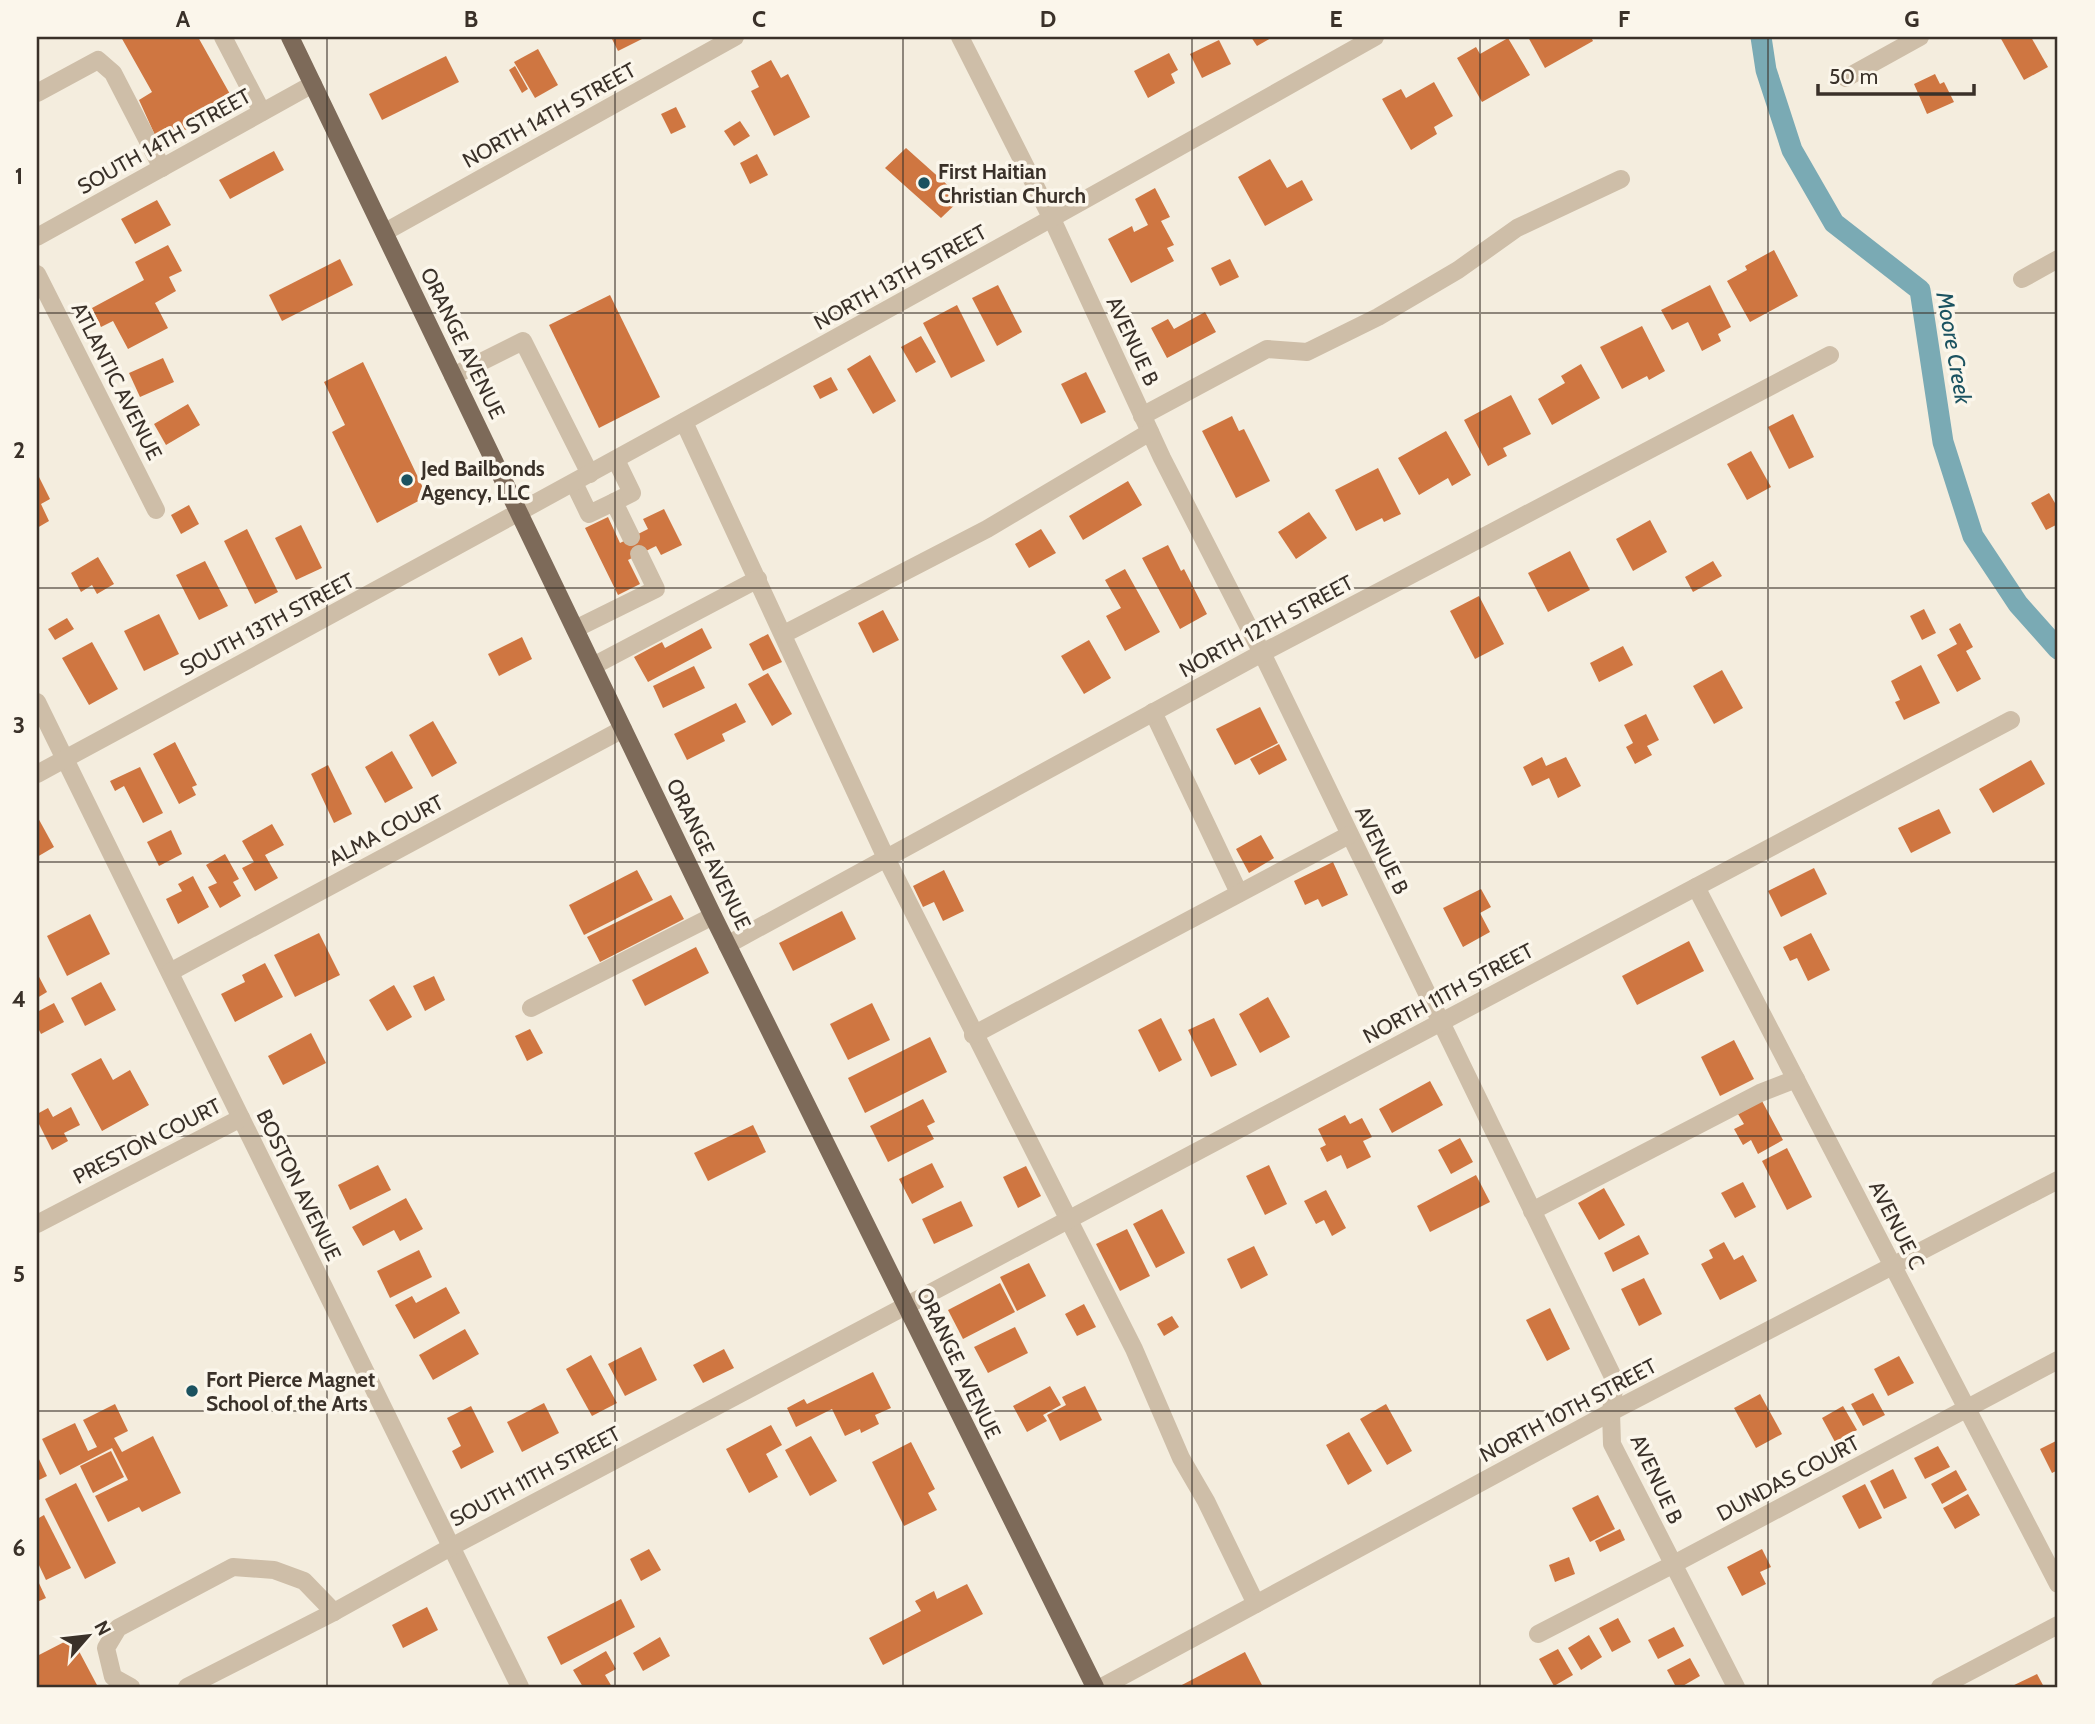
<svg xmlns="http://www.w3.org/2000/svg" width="2095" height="1724" viewBox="0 0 2095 1724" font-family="Cabin,sans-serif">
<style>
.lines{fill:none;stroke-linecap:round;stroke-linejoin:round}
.canal{stroke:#7aaab4;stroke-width:21}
.building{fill:#cf7641}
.minor{stroke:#cebea8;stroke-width:18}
.major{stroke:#7d6a59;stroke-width:18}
.grid{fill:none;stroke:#3a3129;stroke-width:2;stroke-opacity:0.55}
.poi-dot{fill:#1b5260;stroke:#fbf6eb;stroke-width:2.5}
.labels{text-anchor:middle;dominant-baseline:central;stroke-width:7;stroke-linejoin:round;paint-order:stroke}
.street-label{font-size:21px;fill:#3a3129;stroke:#fbf6eb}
.poi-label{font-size:21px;font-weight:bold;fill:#3a3129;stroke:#fbf6eb;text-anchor:start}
.water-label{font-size:23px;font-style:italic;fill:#1b5260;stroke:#fbf6eb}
.neatline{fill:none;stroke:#3a3129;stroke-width:2.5}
.grid-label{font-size:23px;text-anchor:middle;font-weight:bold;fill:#3a3129}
</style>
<rect width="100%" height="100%" fill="#f4edde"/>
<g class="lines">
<!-- canal -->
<polyline class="canal" points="1761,37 1766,70 1792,150 1834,223 1920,290 1943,442 1973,536 2018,604 2058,649"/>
</g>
<!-- building -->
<g class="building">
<polygon points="121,37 198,37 235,103 159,144 139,100 152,92"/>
<polygon points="611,37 646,37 618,51"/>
<polygon points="1251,37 1273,37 1257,46"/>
<polygon points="1528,37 1591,37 1593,41 1545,68"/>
<polygon points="2000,37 2031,37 2048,67 2024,80"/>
<polygon points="1508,38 1530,75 1482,102 1457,58 1476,47 1480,54"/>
<polygon points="1219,40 1231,64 1202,78 1190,54"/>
<polygon points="538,49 558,85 535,98 514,62"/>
<polygon points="1169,53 1178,70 1171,74 1175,83 1148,98 1134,71"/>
<polygon points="446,56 459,82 382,120 369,94"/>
<polygon points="771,60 781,78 788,74 810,117 774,136 751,91 759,87 751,71"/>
<polygon points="515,66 528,89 522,93 509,70"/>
<polygon points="1935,74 1940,84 1944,82 1954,102 1927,114 1914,84"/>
<polygon points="1434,82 1453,116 1434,127 1437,134 1411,150 1382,99 1401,89 1406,98"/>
<polygon points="676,107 686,127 671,134 661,114"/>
<polygon points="740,121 750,136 734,146 724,131"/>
<polygon points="906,148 962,198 941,218 885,168"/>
<polygon points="274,151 284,170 230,199 219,180"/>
<polygon points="757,154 768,175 750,184 740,163"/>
<polygon points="1270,159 1287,188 1302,180 1313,200 1265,226 1238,177"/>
<polygon points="1155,188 1170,217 1161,221 1174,245 1167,248 1174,261 1131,283 1108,239 1132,226 1134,232 1148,225 1135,199"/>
<polygon points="157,200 171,225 135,244 121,219"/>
<polygon points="168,245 182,271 169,277 176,291 155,303 168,328 128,349 113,321 101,327 92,308 144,280 135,262"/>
<polygon points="1774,250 1798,296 1750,322 1727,281 1747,270 1745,266"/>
<polygon points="340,259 353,285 282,321 269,295"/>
<polygon points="1230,259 1239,277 1220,286 1211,268"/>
<polygon points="998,285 1022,332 997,346 972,298"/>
<polygon points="1710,285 1731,327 1718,334 1721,341 1702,351 1688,322 1672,330 1661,310"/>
<polygon points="610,295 660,397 599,428 549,325"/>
<polygon points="957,305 985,361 951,378 923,323"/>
<polygon points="1205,312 1216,332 1167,358 1151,328 1168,319 1174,329"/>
<polygon points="1642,326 1665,371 1649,380 1647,376 1622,389 1600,347"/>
<polygon points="921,336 936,362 916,373 901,347"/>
<polygon points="870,355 896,401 873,414 847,369"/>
<polygon points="163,358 174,382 140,397 129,373"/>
<polygon points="363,362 425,492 424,498 377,523 332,432 345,425 324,382"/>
<polygon points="1581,364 1600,398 1552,425 1538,399 1565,383 1561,376"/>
<polygon points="1086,372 1106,412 1081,424 1061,384"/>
<polygon points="831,377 838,390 820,399 813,386"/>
<polygon points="1511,395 1531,434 1503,448 1507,456 1488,466 1464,420"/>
<polygon points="188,404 200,425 166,445 154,424"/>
<polygon points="1793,414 1814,457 1789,469 1768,427"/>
<polygon points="1232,416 1239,431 1244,429 1270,481 1236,498 1202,431"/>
<polygon points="1446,431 1471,475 1452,486 1448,478 1419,495 1398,458"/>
<polygon points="1751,451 1771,487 1747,500 1727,464"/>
<polygon points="1378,468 1401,514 1384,522 1382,518 1356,531 1335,490"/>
<polygon points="39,477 50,499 41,504 49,521 37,528 37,479"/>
<polygon points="1128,481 1142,505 1083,540 1069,516"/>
<polygon points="2049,493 2058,508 2058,524 2046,530 2031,503"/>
<polygon points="189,505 199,524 181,534 171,515"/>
<polygon points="664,509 682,545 661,555 656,546 628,560 640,584 618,595 585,528 608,517 620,543 648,529 643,519"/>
<polygon points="1309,512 1327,538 1296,559 1278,532"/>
<polygon points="1650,520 1667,552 1633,571 1616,539"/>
<polygon points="301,525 322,568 296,580 275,538"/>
<polygon points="247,529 278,592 255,604 224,541"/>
<polygon points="1041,529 1056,553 1029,568 1015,544"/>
<polygon points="1168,545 1181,571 1184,569 1207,614 1180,629 1142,558"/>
<polygon points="1570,551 1590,590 1548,612 1528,573"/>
<polygon points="98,557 114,584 97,594 92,585 81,592 71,573"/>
<polygon points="205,561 228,606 199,620 176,575"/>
<polygon points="1713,561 1722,576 1693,592 1685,577"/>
<polygon points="1125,569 1160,632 1125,651 1106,616 1121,608 1105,580"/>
<polygon points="1479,596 1504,644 1475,659 1450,611"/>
<polygon points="1924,609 1936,633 1922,640 1910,616"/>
<polygon points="883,610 899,640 873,653 858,623"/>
<polygon points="159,614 179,654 144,671 124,631"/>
<polygon points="67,618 74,629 55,640 48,629"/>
<polygon points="1960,623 1973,647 1966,651 1981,679 1957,692 1937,655 1957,644 1949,629"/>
<polygon points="702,628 712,648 648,682 634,657 662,642 665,648"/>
<polygon points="768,634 782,662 763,671 749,644"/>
<polygon points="522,637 532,659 499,676 488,654"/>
<polygon points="1089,640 1111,678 1084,694 1061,656"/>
<polygon points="92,642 118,689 89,705 62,658"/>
<polygon points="1623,646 1633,665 1599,682 1590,663"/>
<polygon points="1921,665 1940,703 1904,720 1895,702 1900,700 1891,681"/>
<polygon points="694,666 705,688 663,708 653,686"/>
<polygon points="1722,670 1743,708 1714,724 1693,686"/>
<polygon points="768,673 792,714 772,726 748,684"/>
<polygon points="736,703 746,722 722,734 725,741 687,760 674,734"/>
<polygon points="1260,707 1278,743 1235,765 1216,729"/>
<polygon points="1646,714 1659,740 1647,746 1652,755 1635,764 1626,747 1633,743 1624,725"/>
<polygon points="433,721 457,763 432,777 409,735"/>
<polygon points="175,742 197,785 192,787 196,795 179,804 153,754"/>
<polygon points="1279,744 1287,760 1259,775 1250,759"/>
<polygon points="392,751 413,788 385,803 365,767"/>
<polygon points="1542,757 1546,766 1566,757 1581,786 1558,798 1549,778 1532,786 1523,767"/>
<polygon points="2031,760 2045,784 1993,813 1979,789"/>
<polygon points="328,765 352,814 334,823 311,774"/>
<polygon points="140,767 163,813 143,823 124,786 115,791 110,781"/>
<polygon points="1939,809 1951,833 1911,853 1898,828"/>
<polygon points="37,816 54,847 37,857"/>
<polygon points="272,824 284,845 265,855 278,878 255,891 242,868 254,862 242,841"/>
<polygon points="171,830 182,854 159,866 147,842"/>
<polygon points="1261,835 1274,858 1249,873 1236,849"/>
<polygon points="225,854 239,879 233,882 241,896 220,908 208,887 217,883 206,865"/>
<polygon points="1333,862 1348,895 1322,907 1318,899 1305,905 1294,881"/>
<polygon points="1814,868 1827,894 1781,917 1768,891"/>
<polygon points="637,870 653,900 584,935 569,905"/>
<polygon points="944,870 964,911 943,921 934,902 923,907 913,886"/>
<polygon points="193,876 209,907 178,924 166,899 182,891 178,884"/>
<polygon points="1481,889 1491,907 1480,913 1490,932 1463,947 1443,908"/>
<polygon points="671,895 684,919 600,962 587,937"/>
<polygon points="842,911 856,939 793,971 779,943"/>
<polygon points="90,914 110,954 67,976 47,936"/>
<polygon points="319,933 340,975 295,997 274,955"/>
<polygon points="1811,933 1830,970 1808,981 1797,958 1790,961 1783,947"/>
<polygon points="1689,941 1704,971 1637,1005 1622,976"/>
<polygon points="696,947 709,973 645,1006 632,980"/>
<polygon points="265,963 283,997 235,1022 221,994 245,982 242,975"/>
<polygon points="37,973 47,992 37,998"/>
<polygon points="434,976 445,1000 425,1011 413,986"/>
<polygon points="101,982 116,1010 85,1026 71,998"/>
<polygon points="394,985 412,1017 387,1031 369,1000"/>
<polygon points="1268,997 1290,1037 1260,1053 1239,1014"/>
<polygon points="54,1003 64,1022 41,1034 37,1026 37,1012"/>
<polygon points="872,1003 890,1040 848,1060 830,1024"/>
<polygon points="1161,1018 1182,1060 1159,1072 1138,1030"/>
<polygon points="1214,1018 1237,1065 1211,1077 1188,1030"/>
<polygon points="530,1029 543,1053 527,1061 515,1036"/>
<polygon points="311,1033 326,1063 283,1085 268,1056"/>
<polygon points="930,1037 947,1072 865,1113 848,1078"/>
<polygon points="1734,1040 1754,1079 1720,1096 1701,1057"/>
<polygon points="101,1058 113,1080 130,1070 149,1105 102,1131 71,1074"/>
<polygon points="1430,1081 1443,1105 1392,1133 1379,1109"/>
<polygon points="923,1099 935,1122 927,1126 934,1139 888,1162 870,1126"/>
<polygon points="1762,1101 1783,1140 1758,1154 1751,1140 1743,1145 1734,1129 1744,1124 1738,1114"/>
<polygon points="71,1107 80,1125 64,1133 68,1141 52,1150 37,1120 37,1114 48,1108 53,1117"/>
<polygon points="1345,1115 1350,1124 1362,1118 1372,1137 1363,1141 1371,1157 1347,1169 1341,1155 1327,1162 1320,1148 1326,1145 1318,1129"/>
<polygon points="753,1125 766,1152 708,1181 694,1153"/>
<polygon points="1460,1138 1473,1162 1451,1174 1438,1150"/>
<polygon points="1787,1148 1812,1197 1787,1210 1762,1161"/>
<polygon points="932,1163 944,1187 912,1204 899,1179"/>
<polygon points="378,1165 391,1190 350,1210 338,1185"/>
<polygon points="1269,1165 1287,1204 1265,1215 1246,1176"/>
<polygon points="1026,1166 1041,1196 1018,1208 1003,1177"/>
<polygon points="1476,1175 1490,1202 1430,1232 1417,1206"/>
<polygon points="1743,1182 1756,1207 1735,1218 1721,1193"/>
<polygon points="1604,1188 1625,1225 1599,1240 1578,1203"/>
<polygon points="1326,1190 1346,1228 1332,1236 1324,1220 1316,1224 1304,1201"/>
<polygon points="406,1198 423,1229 400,1241 394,1230 363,1246 352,1227"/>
<polygon points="961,1201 973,1226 934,1244 922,1219"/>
<polygon points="1162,1209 1185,1253 1156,1268 1133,1224"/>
<polygon points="1127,1229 1150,1276 1120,1291 1096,1244"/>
<polygon points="1639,1235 1649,1254 1613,1272 1604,1253"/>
<polygon points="1724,1242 1734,1260 1743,1255 1757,1281 1720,1300 1701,1264 1713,1258 1709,1250"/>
<polygon points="1254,1246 1268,1275 1241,1289 1227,1259"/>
<polygon points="419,1250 432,1277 390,1298 377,1271"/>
<polygon points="1029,1263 1046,1296 1017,1311 1000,1277"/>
<polygon points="1644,1278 1662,1314 1639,1326 1621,1289"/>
<polygon points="1000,1283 1015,1312 963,1339 948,1310"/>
<polygon points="446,1287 460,1313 414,1339 395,1305 412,1296 416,1303"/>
<polygon points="1084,1304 1096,1327 1077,1336 1065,1314"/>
<polygon points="1550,1308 1570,1349 1547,1361 1526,1320"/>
<polygon points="1172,1316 1179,1327 1164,1336 1157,1324"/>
<polygon points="1015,1327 1028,1353 988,1373 974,1347"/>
<polygon points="465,1329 479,1354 433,1380 419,1355"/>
<polygon points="641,1347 657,1380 625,1396 608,1364"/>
<polygon points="724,1349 734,1368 703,1383 693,1365"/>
<polygon points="591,1355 617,1403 592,1416 566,1369"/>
<polygon points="1899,1356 1914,1383 1888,1396 1874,1369"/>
<polygon points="873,1372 891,1408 875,1415 879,1424 861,1433 860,1429 845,1436 832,1409 796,1427 787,1408 804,1399 807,1404"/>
<polygon points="1050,1386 1061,1405 1043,1415 1047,1421 1027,1432 1013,1406"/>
<polygon points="1085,1386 1102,1420 1060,1441 1047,1415 1066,1405 1062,1397"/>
<polygon points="1873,1393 1885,1415 1863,1426 1851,1404"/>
<polygon points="1760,1394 1782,1434 1756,1448 1734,1408"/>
<polygon points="544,1403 559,1433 522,1452 507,1422"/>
<polygon points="115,1404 128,1431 114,1438 122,1452 153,1436 181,1493 142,1512 139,1507 108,1522 95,1496 128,1480 112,1448 60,1475 42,1439 75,1423 88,1451 97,1447 83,1420"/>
<polygon points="1386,1404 1412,1451 1387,1465 1360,1419"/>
<polygon points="471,1406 494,1452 461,1469 452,1451 461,1446 447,1418"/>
<polygon points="1843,1406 1857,1430 1835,1442 1822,1418"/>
<polygon points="771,1425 782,1445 766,1454 778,1477 749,1493 726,1449"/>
<polygon points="1349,1432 1372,1471 1348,1485 1326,1445"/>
<polygon points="811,1436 837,1481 810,1496 785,1450"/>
<polygon points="2058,1440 2058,1470 2052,1473 2040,1449"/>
<polygon points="911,1442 935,1489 928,1493 937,1510 904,1526 872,1462"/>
<polygon points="1938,1446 1950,1467 1925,1479 1914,1458"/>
<polygon points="111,1451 124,1477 93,1493 80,1466"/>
<polygon points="37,1455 47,1476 37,1481"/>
<polygon points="1893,1469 1907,1498 1884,1509 1870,1481"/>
<polygon points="1956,1470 1967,1490 1942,1504 1931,1484"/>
<polygon points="76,1483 116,1563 85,1579 45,1499"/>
<polygon points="1865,1484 1882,1518 1859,1529 1842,1496"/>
<polygon points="1968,1494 1980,1515 1955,1529 1943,1508"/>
<polygon points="1598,1495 1615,1529 1590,1542 1572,1508"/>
<polygon points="44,1515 71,1568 46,1580 37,1561 37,1519"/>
<polygon points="1620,1529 1625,1540 1600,1552 1595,1541"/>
<polygon points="649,1549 661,1570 641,1581 630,1559"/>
<polygon points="1762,1549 1771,1567 1760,1572 1766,1584 1742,1596 1727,1567"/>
<polygon points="1569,1557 1575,1574 1555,1582 1549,1565"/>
<polygon points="37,1579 46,1598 37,1602"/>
<polygon points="967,1584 983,1614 883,1665 869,1638 921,1611 915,1601 934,1591 937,1599"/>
<polygon points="621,1599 635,1627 561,1665 547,1637"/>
<polygon points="427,1607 438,1630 403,1648 392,1625"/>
<polygon points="1618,1618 1631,1642 1612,1652 1599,1628"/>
<polygon points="1674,1627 1684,1646 1658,1659 1648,1640"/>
<polygon points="1589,1635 1602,1657 1581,1670 1568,1648"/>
<polygon points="660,1637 670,1656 643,1671 633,1653"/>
<polygon points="72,1638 98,1687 37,1687 37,1656"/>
<polygon points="1558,1649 1573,1675 1554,1686 1539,1659"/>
<polygon points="606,1651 616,1669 605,1675 612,1687 583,1687 573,1670"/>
<polygon points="1245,1652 1263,1687 1178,1687"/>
<polygon points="1690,1658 1700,1676 1681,1687 1676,1687 1667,1670"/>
<polygon points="2037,1674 2044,1687 2010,1687"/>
</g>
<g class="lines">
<!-- minor -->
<g class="minor">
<polyline points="223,37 262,112"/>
<polyline points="960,37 1052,219 1162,458 1262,653 1615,1381 1611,1412 1612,1444 1736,1687"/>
<polyline points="1846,78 1920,37"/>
<polyline points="37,93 98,60 113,73 162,168"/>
<polyline points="385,232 735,37"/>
<polyline points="37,237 313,84"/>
<polyline points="37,274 156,510"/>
<polyline points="2022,279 2058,259"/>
<polyline points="453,376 523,341 590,474"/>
<polyline points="1142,416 1267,349 1307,352 1378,317 1458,270 1517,228 1621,179"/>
<polyline points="684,422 886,858 1134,1349 1181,1458 1206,1501 1256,1604"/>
<polyline points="616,460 632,493 614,502 631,537"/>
<polyline points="574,483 589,514 614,502"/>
<polyline points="575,629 656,589 639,554"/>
<polyline points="784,634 987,529 1150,432"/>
<polyline points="593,666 758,579"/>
<polyline points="37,702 520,1687"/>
<polyline points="1153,712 1239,893"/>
<path d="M37,774C485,532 932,287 1375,37"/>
<polyline points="1696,887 2058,1584"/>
<polyline points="727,945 1262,653 1830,355"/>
<polyline points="170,972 623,729"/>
<polyline points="531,1008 713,916"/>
<polyline points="973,1035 1349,835"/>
<polyline points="1532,1211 1760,1093 1796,1079"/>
<polyline points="37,1224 241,1118"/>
<polyline points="1538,1634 1672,1565 2058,1360"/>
<polyline points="131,1687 113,1677 106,1648 118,1628 233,1567 274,1570 304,1581 334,1612"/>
<polyline points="187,1687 334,1612 451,1547 2011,720"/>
<polyline points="1102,1687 1611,1412 2058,1180"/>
<polyline points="1940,1687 2058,1625"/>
</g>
<!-- major -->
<polyline class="major" points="290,37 713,916 1095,1687"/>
</g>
<!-- grid -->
<path class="grid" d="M327,37V1687M615,37V1687M903,37V1687M1192,37V1687M1480,37V1687M1768,37V1687M37,313H2058M37,588H2058M37,862H2058M37,1136H2058M37,1411H2058"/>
<!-- markers -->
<g class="poi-dot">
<circle cx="924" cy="183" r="7"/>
<circle cx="407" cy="480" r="7"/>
<circle cx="192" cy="1391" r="7"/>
</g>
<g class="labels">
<!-- street labels -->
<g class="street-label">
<text transform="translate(549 115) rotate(-29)">NORTH 14TH STREET</text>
<text transform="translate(164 141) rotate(-29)">SOUTH 14TH STREET</text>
<text transform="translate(900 277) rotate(-29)">NORTH 13TH STREET</text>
<text transform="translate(1133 341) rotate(65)">AVENUE B</text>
<text transform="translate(463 343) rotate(64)">ORANGE AVENUE</text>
<text transform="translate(117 381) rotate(63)">ATLANTIC AVENUE</text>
<text transform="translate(267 624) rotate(-28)">SOUTH 13TH STREET</text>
<text transform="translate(1266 626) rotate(-28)">NORTH 12TH STREET</text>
<text transform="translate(386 830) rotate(-28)">ALMA COURT</text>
<text transform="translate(1382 850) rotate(64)">AVENUE B</text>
<text transform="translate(709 854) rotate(64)">ORANGE AVENUE</text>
<text transform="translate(1448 993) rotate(-28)">NORTH 11TH STREET</text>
<text transform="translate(147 1141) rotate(-27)">PRESTON COURT</text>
<text transform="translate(299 1185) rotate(64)">BOSTON AVENUE</text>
<text transform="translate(1897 1225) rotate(63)">AVENUE C</text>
<text transform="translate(959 1363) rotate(64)">ORANGE AVENUE</text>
<text transform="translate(1568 1410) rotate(-28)">NORTH 10TH STREET</text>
<text transform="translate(535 1476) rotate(-28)">SOUTH 11TH STREET</text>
<text transform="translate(1788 1478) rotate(-28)">DUNDAS COURT</text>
<text transform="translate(1657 1479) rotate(65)">AVENUE B</text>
</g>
<!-- poi labels -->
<g class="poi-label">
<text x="938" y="171">First Haitian<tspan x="938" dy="24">Christian Church</tspan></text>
<text x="421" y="468">Jed Bailbonds<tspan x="421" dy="24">Agency, LLC</tspan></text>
<text x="206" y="1379">Fort Pierce Magnet<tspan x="206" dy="24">School of the Arts</tspan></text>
</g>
<!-- water labels -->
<g class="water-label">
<text transform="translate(1954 348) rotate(80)">Moore Creek</text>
</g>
</g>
<!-- border -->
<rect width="2095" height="1724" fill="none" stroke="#fbf6eb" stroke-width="77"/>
<!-- north arrow -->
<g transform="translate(88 1636) rotate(62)" stroke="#fbf6eb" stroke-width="5" paint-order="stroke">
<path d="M0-5L12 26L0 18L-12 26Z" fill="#3a3129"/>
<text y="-10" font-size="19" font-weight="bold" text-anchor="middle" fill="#3a3129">N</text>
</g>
<!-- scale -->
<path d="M1818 84v10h156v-10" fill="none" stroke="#3a3129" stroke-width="3.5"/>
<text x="1829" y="84" font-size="21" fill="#3a3129" stroke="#fbf6eb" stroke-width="5" paint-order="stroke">50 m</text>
<rect x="38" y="38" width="2018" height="1648" class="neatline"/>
<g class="grid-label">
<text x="183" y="27">A</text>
<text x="471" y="27">B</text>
<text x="759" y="27">C</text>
<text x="1048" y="27">D</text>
<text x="1336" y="27">E</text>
<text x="1624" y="27">F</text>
<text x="1912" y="27">G</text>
<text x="19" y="184">1</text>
<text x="19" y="458">2</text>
<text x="19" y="733">3</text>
<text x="19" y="1007">4</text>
<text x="19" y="1282">5</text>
<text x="19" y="1556">6</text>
</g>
</svg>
